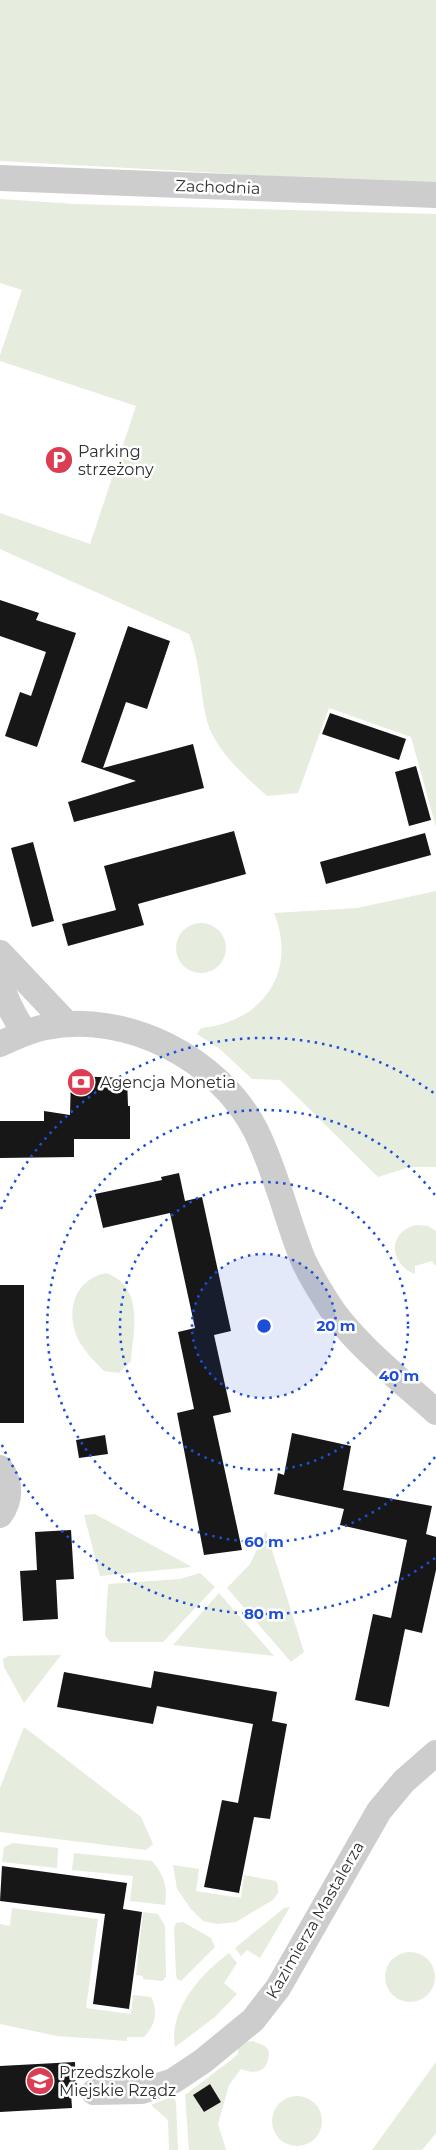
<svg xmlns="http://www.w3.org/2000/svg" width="436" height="2150" viewBox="0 0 436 2150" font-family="Montserrat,sans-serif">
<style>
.green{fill:#e6ecde;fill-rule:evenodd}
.building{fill:#171717}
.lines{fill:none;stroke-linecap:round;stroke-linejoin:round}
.street{stroke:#cdcdcd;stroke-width:26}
.ring{fill:none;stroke:#1d4ed8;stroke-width:2.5;stroke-dasharray:2.5 5}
.labels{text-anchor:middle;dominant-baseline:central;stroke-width:5;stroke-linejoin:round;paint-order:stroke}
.street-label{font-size:16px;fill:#303030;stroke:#fff}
.poi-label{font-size:16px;fill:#303030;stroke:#fff;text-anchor:start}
.centre{fill:#1d4ed8;stroke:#fff;stroke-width:2.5}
.ring-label{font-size:15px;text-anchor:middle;font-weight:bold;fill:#1d4ed8;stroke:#fff;stroke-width:5;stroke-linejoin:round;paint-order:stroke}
</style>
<rect width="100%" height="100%" fill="#fff"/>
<!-- green -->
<g class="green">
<polygon points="0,0 436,0 436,185 0,161"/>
<path d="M0,199L76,204L436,214V827L411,737L329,708L298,793L267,796C244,775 213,749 206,717C200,689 200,661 189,634L0,549V513L90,544L136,406L0,361V355L22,290L0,283Z"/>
<path d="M436,891V1167H410L378,1177L280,1080L252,1079L221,1050L197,1034L201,1028C262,1022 298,973 274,913L357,908Z"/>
<circle cx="201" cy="948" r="25"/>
<path d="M416,1225L428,1226L436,1231V1265L435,1266L432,1261L415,1266V1274C389,1264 387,1232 416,1225Z"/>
<path d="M106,1273C144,1286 134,1330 131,1361L119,1373L104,1371C95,1362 85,1352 79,1341C65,1313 73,1280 106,1273Z"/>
<polygon points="95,1514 192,1567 100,1576 84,1515"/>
<polygon points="266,1531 304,1652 291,1662 227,1588 250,1564"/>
<polygon points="200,1573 215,1587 163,1642 110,1642 105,1635 108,1584 180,1579"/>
<polygon points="219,1593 274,1656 173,1645"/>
<polygon points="61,1655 24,1703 4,1667 3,1659 8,1656"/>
<polygon points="24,1727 141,1817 153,1844 146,1850 0,1832 0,1788"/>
<polygon points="13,1843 58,1848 57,1868 2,1862 4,1847"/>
<path d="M74,1853L152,1861C164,1875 168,1887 165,1905L130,1901L133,1876L72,1870Z"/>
<polygon points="173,1865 199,1869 196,1891 241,1898 244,1875 276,1881 278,1886 278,1893 273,1900 236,1922 217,1924 203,1921 191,1909 177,1889"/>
<polygon points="290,1907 260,1958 247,1950 241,1956 235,1948 284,1908"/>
<path d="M12,1908L98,1919L86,2008L131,2014L133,1995L151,1997C159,2012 155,2025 144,2037H127V2041L57,2036L0,2024V1924L10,1926Z"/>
<polygon points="143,1912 158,1914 165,1926 166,1977 162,1981 143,1979 143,1976 136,1975"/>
<polygon points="183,1922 211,1938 215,1947 181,1981 177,1979 176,1975 174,1928 176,1923"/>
<circle cx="410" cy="1977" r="25"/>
<path d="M229,1953L237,1963L224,1983L237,1994L215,2017L175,2047C168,2010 202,1973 229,1953Z"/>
<path d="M253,2041L265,2046L269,2051C269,2070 258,2076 241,2069L229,2085L218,2124L226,2150H189L185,2095L231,2060L238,2054V2048L246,2042ZM210,2084L221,2102L204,2112L193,2095Z"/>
<polygon points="436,2062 436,2133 422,2150 372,2150"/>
<circle cx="297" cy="2121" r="25"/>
<polygon points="168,2098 174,2098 176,2102 178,2150 169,2150 168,2120 151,2105"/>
</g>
<!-- building -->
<g class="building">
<polygon points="0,600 39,613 36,620 76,633 37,747 5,736 20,692 31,696 46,652 0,636"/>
<polygon points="128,626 170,641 147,709 126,702 103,768 193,744 204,788 74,822 68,802 136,781 81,762"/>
<polygon points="330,713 406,739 399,760 322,734"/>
<polygon points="416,766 431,820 409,826 395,772"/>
<polygon points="234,831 246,874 138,904 144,925 68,946 62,924 116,910 104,866"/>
<polygon points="425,833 431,855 326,884 320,862"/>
<polygon points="33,842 54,921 32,927 11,848"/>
<polygon points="71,1076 127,1078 128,1106 130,1106 130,1139 74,1139 74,1157 0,1158 0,1121 44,1121 44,1111 70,1115"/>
<polygon points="179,1173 185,1201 202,1197 231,1331 214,1335 231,1412 213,1416 242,1550 204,1555 177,1413 194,1409 178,1332 195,1328 170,1213 103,1228 95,1194 162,1180 161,1177"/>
<rect x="0" y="1285" width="24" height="138"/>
<polygon points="292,1433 351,1446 343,1490 432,1506 426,1534 436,1537 436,1570 422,1633 405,1629 389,1707 355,1700 373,1614 391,1618 407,1540 340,1525 344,1509 274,1494 278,1473 284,1475"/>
<polygon points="105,1435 108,1454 79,1458 76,1440"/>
<polygon points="71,1530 74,1579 56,1580 58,1619 23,1621 20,1571 37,1570 35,1532"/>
<polygon points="154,1671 277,1692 272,1721 287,1724 270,1819 254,1817 239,1893 204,1887 222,1800 238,1803 253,1724 157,1706 153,1724 57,1707 64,1672 151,1688"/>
<polygon points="2,1866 127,1883 123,1909 142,1912 129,2009 93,2004 105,1914 0,1901"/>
<polygon points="75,2062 76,2093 71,2093 72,2108 0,2112 0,2066"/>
<polygon points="210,2084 221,2102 204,2112 193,2095"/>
</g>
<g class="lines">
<!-- street -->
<g class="street">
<polyline points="0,178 436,195"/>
<polyline points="0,953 67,1024"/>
<path d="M0,976C2,996 14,1016 25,1033"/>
<path d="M0,1044C15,1037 30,1030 46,1027C126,1011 219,1058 256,1131C275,1170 285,1212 300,1252C306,1269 317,1286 327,1302C350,1340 402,1381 436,1412"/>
<path d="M0,1468C11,1483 11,1499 0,1515"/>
<polyline points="94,2092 142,2091 173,2081 203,2061 253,2020 278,1988 379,1811 404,1781 436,1753"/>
</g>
</g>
<!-- distance rings -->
<circle cx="264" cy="1326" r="72" fill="#1d4ed8" fill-opacity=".12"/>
<g class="ring">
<circle cx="264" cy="1326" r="72"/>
<circle cx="264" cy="1326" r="144"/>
<path d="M435 1457A216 216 0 1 1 435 1195"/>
<path d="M435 1558A288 288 0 0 1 1 1443M1 1209A288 288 0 0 1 435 1094"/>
</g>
<!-- icons -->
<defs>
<symbol id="parking-disc" viewBox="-11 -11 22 22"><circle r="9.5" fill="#db3d52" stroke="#fff"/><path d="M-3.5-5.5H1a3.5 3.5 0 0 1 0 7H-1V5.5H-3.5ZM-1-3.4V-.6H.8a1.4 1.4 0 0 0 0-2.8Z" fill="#fff"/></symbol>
<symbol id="bank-disc" viewBox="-11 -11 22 22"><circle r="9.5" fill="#db3d52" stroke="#fff"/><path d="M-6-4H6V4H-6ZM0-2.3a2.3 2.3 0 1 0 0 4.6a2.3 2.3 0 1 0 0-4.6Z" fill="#fff"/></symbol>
<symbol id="school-disc" viewBox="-11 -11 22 22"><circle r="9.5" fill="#db3d52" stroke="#fff"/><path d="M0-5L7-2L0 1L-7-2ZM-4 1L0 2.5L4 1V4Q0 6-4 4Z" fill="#fff"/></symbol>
</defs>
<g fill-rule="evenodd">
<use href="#parking-disc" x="43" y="444" width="32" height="32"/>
<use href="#bank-disc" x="65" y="1066" width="32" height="32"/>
<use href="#school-disc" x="24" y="2065" width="32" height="32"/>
</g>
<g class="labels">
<!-- street labels -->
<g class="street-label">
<text transform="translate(218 187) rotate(2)">Zachodnia</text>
<text transform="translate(315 1920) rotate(-60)">Kazimierza Mastalerza</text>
</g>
<!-- poi labels -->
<g class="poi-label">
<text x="78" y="451">Parking<tspan x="78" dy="18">strzeżony</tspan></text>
<text x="100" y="1082">Agencja Monetia</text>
<text x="59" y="2072">Przedszkole<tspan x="59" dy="18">Miejskie Rządz</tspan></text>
</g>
</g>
<circle cx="264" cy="1326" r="8" class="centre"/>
<g class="ring-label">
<text x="336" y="1331">20 m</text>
<text x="399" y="1381">40 m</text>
<text x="264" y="1547">60 m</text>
<text x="264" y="1619">80 m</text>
</g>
</svg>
